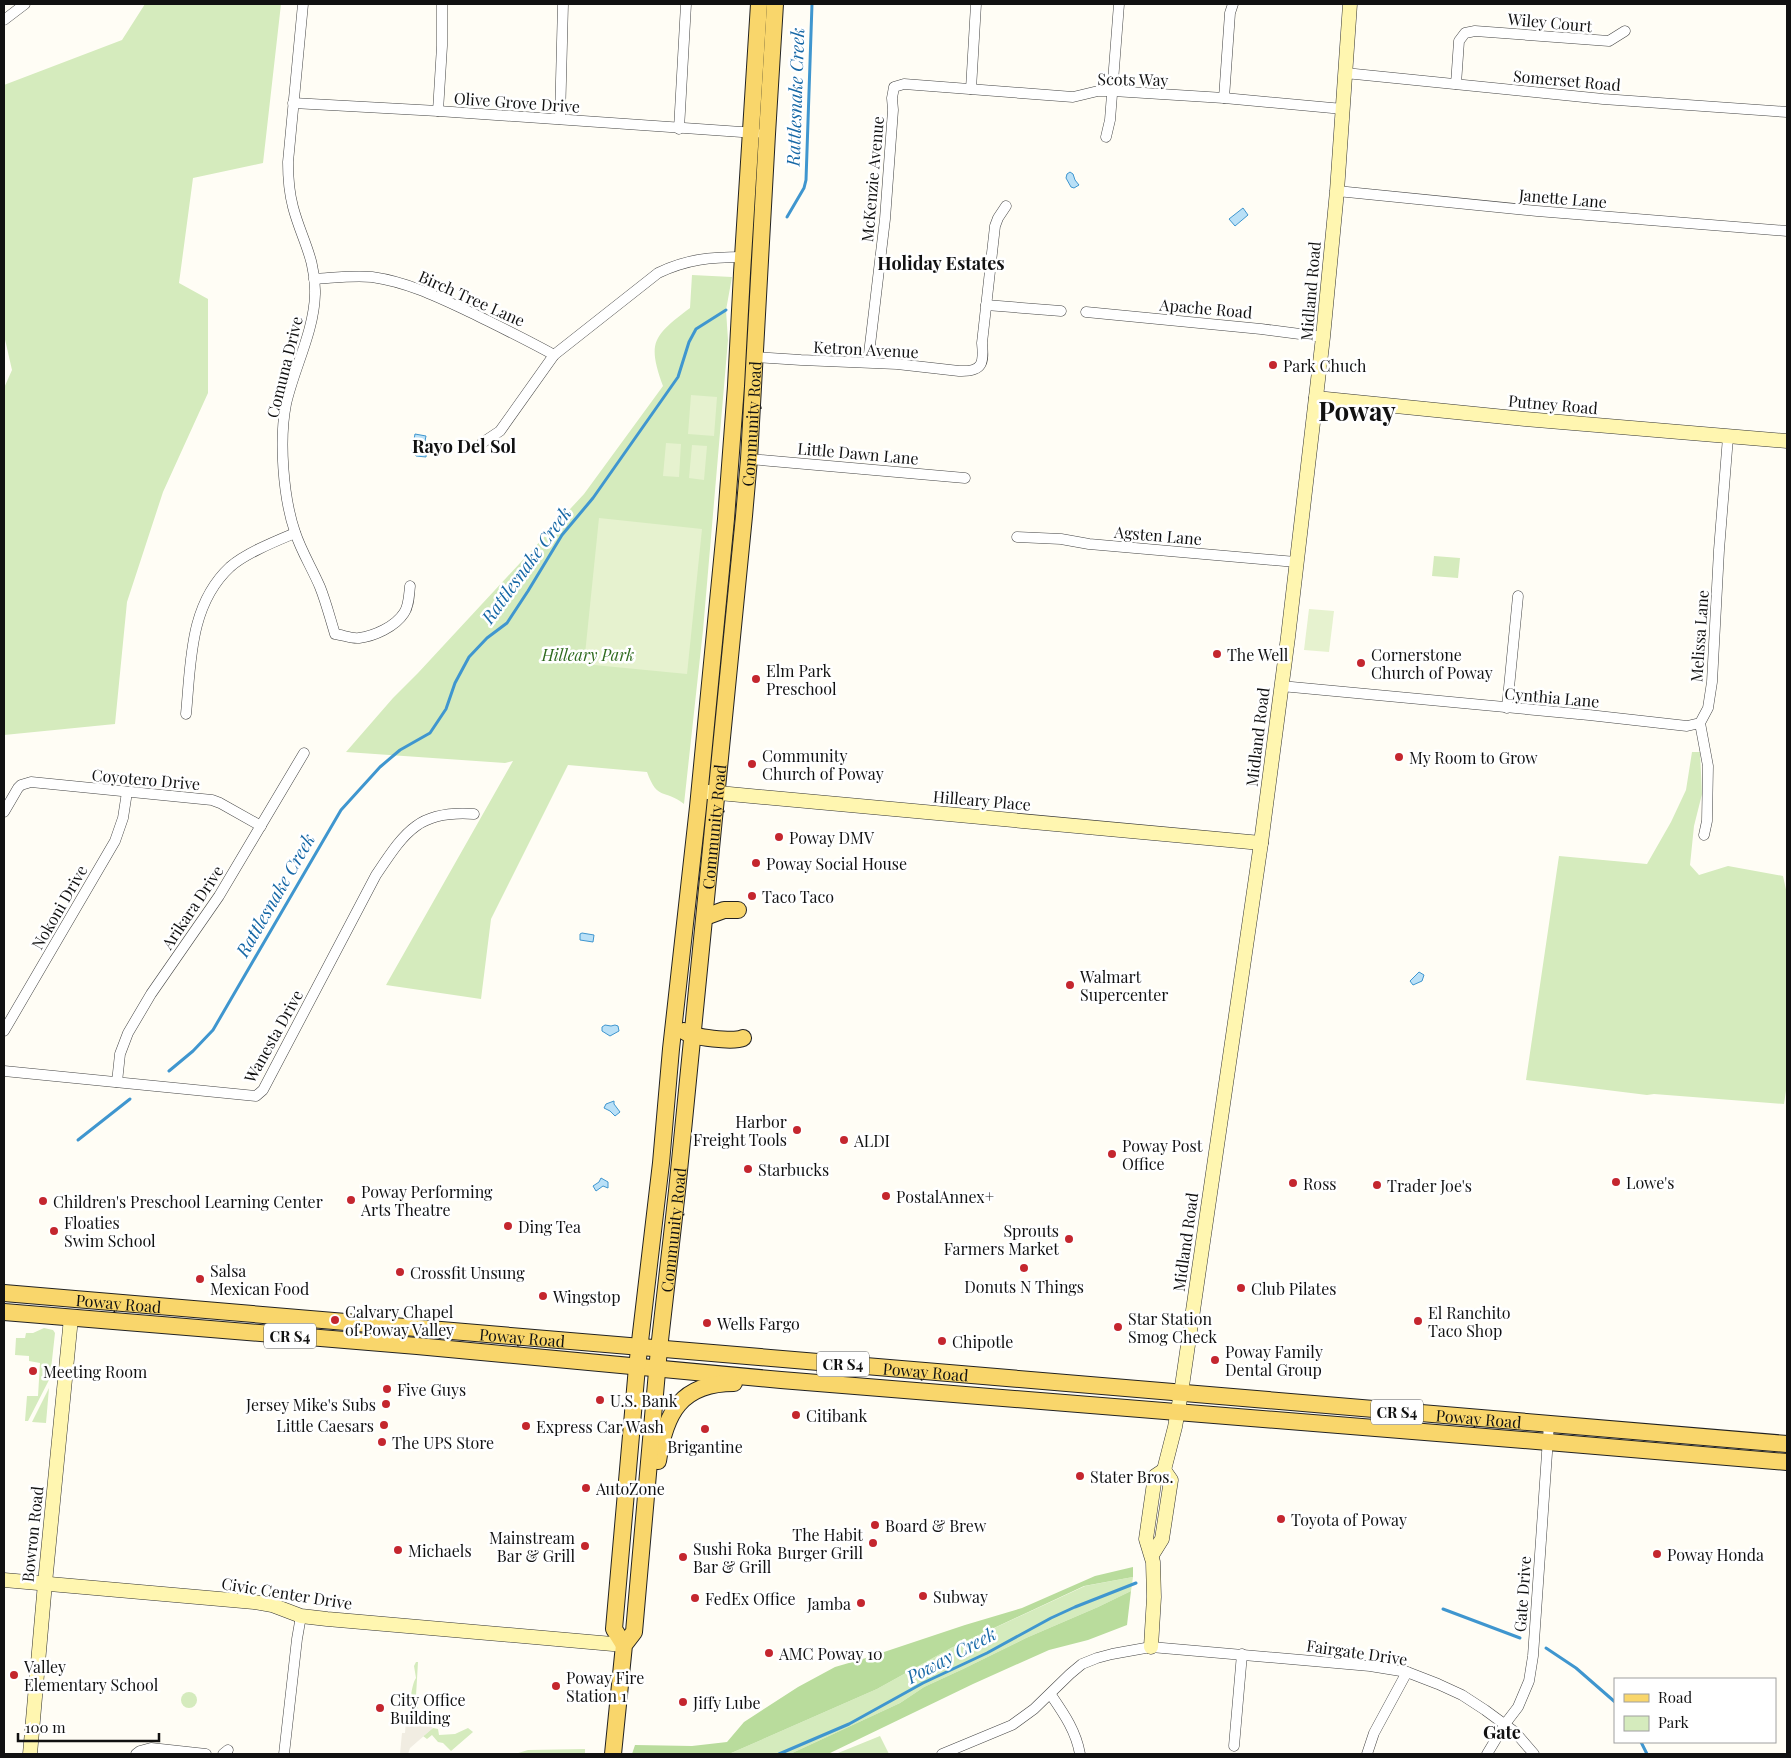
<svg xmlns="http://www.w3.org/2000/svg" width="1791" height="1758" viewBox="0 0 1791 1758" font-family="'Playfair Display',serif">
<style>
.green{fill:#d5ebbd}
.forest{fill:#b9dc9c}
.pitch{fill:#e6f2cf}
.plaza{fill:#f1ede2}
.water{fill:#b9e0f7;stroke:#3f96cf}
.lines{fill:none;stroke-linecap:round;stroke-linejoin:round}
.stream{stroke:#3f96cf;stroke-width:3}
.street-casing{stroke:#444;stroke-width:11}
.secondary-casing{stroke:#333;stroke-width:15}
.primary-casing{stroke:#222;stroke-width:18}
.street{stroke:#fff;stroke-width:10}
.secondary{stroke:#fff6b0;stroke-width:14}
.primary{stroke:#f9d66b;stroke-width:16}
.poi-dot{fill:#c4262e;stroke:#fff;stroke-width:2}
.labels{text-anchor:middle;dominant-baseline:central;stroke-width:5;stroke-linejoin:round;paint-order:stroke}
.shield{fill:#fff;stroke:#585858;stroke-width:1}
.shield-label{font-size:15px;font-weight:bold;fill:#111}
.street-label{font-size:16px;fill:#111;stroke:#fff}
.poi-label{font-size:16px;fill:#111;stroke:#fff;text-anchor:start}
.park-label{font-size:16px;font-style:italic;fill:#2f6b1f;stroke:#fff}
.water-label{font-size:18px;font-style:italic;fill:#1768a6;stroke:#fff}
.neighbourhood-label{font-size:18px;font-weight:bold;fill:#111;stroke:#fff}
.town-label{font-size:26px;font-weight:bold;fill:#111;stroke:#fff}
</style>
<rect width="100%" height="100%" fill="#fffdf5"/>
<!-- green -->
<g class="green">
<polygon points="145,4 281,4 263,163 193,178 179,283 208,299 208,393 163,492 127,602 115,724 4,735 4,388 12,370 4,335 4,85 122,40"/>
<path d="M692,275L732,277L726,310L728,340L703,630L684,804C664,788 658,802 647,772L568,765L491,919L481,999L386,985L513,761L505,763L346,752L393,698L418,673L584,494L663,386C647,342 653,336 690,308Z"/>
<polygon points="1434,556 1460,558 1458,578 1432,576"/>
<polygon points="1692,752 1700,752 1702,794 1694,826 1690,865 1699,875 1728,866 1783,876 1787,894 1787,1084 1784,1104 1654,1094 1647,1095 1526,1080 1559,856 1647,864 1671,822 1686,790"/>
<polygon points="44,1328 53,1330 55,1333 50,1378 28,1421 25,1421 27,1396 38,1396 40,1363 29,1361 29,1356 15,1355 16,1338 25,1338 26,1333 33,1333"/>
<polygon points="49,1388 46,1423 32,1422"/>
<polygon points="1133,1577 1131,1591 1098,1607 1026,1638 963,1669 924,1687 900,1703 790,1754 729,1754 877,1689 951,1648 1085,1586"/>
<path d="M416,1662H418L416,1696L419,1713L411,1718C409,1709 411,1685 416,1678L414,1666Z"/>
<circle cx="189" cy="1700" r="8"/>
<polygon points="433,1728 438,1729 439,1735 455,1734 468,1728 473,1732 451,1751 443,1743 438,1742 432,1735 427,1739 423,1736"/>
<polygon points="880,1736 889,1754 835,1754 838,1753"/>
<polygon points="585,1749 585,1754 515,1754 528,1750"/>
</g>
<!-- forest -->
<g class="forest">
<polygon points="1133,1567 1133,1577 1084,1586 951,1648 877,1689 729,1754 632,1754 635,1745 692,1746 727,1742 744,1722 798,1687 835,1667 866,1658 965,1625 1022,1608 1095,1576"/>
<polygon points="1131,1591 1127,1625 1088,1640 1049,1650 973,1684 828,1754 790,1754 900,1703 924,1687 963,1669 1026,1638 1098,1607"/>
</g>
<!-- pitch -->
<g class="pitch">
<polygon points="691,395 717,397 714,436 688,434"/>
<polygon points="666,443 681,444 679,477 663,476"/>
<polygon points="692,445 707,446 704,480 689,478"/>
<polygon points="599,518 702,529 687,674 584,664"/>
<polygon points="1309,609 1334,611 1329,652 1304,650"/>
</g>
<!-- plaza -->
<polygon class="plaza" points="419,1713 428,1724 433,1728 410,1748 408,1754 400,1754 402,1733 405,1733 406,1720"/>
<!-- water -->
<g class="water">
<polygon points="1070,172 1073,174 1075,180 1079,185 1074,188 1071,187 1066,178 1067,174"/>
<polygon points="1243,208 1248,215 1235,226 1229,219"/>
<polygon points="415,434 426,436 424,446 427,450 426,457 416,456 412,451"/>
<polygon points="582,933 594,935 593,942 580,940 580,934"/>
<polygon points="1419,972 1424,975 1422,981 1413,985 1410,981"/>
<polygon points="605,1025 611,1026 615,1025 618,1026 619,1031 610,1036 602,1031 602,1027"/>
<polygon points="614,1101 614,1104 620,1112 615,1116 610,1111 604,1108 606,1104"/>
<polygon points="601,1178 608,1182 608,1188 603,1186 596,1191 593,1186 599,1182"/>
</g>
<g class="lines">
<!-- stream -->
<g class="stream">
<polyline points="787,217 804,188 806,180 812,4"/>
<polyline points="169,1071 193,1051 213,1030 341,810 380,767 400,750 430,733 446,709 455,683 469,657 487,638 507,623 528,591 562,535 593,498 678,377 689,342 696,329 726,310"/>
<polyline points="78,1140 130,1099"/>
<polyline points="1443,1609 1520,1638"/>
<polyline points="1546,1648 1576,1668 1615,1702"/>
<polyline points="1641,1742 1647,1754"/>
<polyline points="779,1754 849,1724 923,1683 987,1653 1051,1618 1075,1607 1136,1583"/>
</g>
<defs>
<g id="street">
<path d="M303,4L288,162C288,177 289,192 293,207C301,238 316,259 315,294C314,332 294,368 286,404C279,440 283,497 295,532C301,551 312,568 320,587C326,602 330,618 335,634C343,635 352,639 359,638C374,636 395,627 404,613C409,606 409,595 410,586"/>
<polyline points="4,20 25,4"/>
<polyline points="1345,73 1603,99 1787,112"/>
<polyline points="1456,84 1459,41 1465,33 1475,31 1609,41 1625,31"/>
<polyline points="971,89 976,4"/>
<polyline points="1224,98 1230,13 1233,4"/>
<polyline points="293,103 438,111 756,133"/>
<polyline points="438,111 442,46 442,4"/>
<polyline points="560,119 563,4"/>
<polyline points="679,129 686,4"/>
<polyline points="1106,137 1110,120 1119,4"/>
<polyline points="1337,191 1537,211 1787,231"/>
<path d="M314,279C333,278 353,275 372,277C408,282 440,298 472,313C500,327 527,340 554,355"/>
<polyline points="986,305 1061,311"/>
<polyline points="1086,312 1261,329 1323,337"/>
<path d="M755,357L801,360L897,364L959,371C983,372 984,363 982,343L995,226L998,218L1006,206"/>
<polyline points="868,362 885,219 893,110 892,98 894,87 904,84 1073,97 1098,91 1113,91 1224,98 1343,109"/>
<path d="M482,443L500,431L554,355L658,273C687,259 711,257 743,257"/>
<polyline points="749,459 965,478"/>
<polyline points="1017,537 1061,539 1089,544 1296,562"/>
<polyline points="1281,686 1589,715 1687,726 1700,723"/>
<polyline points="1507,708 1518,596"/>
<path d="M186,714C191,663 189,605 230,567C246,553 276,541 295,533"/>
<polyline points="4,812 18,788 21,785 31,782 212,800 220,803 261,826"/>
<polyline points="1704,835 1707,821 1708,766 1700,723 1708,708 1712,682 1719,550 1728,437"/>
<polyline points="4,1031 115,841 123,818 127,792"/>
<path d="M4,1071L256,1096L263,1090L376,875C405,832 418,810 474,814"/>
<polyline points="117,1082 120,1054 128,1033 151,994 219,896 304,753"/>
<path d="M1051,1695C1064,1714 1076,1731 1080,1754"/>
<polyline points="1234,1746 1242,1654"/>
<polyline points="136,1754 140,1751 151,1748 206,1754"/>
<polyline points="223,1754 228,1750"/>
<polyline points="284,1754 297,1639 301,1616"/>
<polyline points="942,1754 1012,1725 1034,1709 1070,1674 1082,1664 1097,1658 1112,1654 1151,1647 1370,1666 1407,1672 1438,1684 1462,1695 1485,1710 1515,1732 1534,1754"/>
<polyline points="1367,1754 1374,1733 1407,1672"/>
<polyline points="1487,1754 1505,1724 1518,1707 1529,1681 1533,1656 1549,1424"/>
</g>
<g id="secondary">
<polyline points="1316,398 1525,419 1787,441"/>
<polyline points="708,792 1261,843"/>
<polyline points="1152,1555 1162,1539 1171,1480 1164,1470"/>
<polyline points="4,1580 254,1602 272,1605 301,1616 327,1619 624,1645"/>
<polyline points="1151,1647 1154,1597 1153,1562 1146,1539 1155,1476 1164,1470 1175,1427 1181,1393 1261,843 1288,637 1323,337 1337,191 1350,4"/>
<polyline points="30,1754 45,1583 71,1318"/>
</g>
<g id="primary">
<polyline points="705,917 724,910 738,910"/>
<path d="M684,1031C692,1038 734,1042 743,1038"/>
<path id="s1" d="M4,1293L1787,1444"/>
<polyline points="4,1312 417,1346 781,1380 1548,1442 1787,1462"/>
<path d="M658,1461C665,1413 681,1383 734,1383"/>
<polyline points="624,1645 614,1629 637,1367 661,1163 671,1049 698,807 726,519 736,386 742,273 759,4"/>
<path id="s2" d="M613,1754L624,1645L634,1632L659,1349L677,1191L744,516L749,459L767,134L775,4"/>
</g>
</defs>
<!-- street casing -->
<use href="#street" class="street-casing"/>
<!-- secondary casing -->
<use href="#secondary" class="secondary-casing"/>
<!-- primary casing -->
<use href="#primary" class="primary-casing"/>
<!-- street -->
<use href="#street" class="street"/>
<!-- secondary -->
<use href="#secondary" class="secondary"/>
<!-- primary -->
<use href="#primary" class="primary"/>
</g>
<!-- markers -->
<g class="poi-dot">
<circle cx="1273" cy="365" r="5"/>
<circle cx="1217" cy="654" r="5"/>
<circle cx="1361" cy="663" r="5"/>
<circle cx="756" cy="679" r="5"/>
<circle cx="1399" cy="757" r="5"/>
<circle cx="752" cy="764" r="5"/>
<circle cx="779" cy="837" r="5"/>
<circle cx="756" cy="863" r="5"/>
<circle cx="752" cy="896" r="5"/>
<circle cx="1070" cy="985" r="5"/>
<circle cx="797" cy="1130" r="5"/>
<circle cx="844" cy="1140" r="5"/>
<circle cx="1112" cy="1154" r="5"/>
<circle cx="748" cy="1169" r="5"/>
<circle cx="1616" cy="1182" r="5"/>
<circle cx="1293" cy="1183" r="5"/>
<circle cx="1377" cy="1185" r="5"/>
<circle cx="886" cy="1196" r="5"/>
<circle cx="351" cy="1200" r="5"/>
<circle cx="43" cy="1201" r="5"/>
<circle cx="508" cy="1226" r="5"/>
<circle cx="54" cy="1231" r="5"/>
<circle cx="1069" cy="1239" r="5"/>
<circle cx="1024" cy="1268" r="5"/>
<circle cx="400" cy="1272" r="5"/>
<circle cx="200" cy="1279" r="5"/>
<circle cx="1241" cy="1288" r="5"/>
<circle cx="543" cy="1296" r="5"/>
<circle cx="335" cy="1320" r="5"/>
<circle cx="1418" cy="1321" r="5"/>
<circle cx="707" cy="1323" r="5"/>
<circle cx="1118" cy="1327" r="5"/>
<circle cx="942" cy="1341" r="5"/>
<circle cx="1215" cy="1360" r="5"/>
<circle cx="33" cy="1371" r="5"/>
<circle cx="387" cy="1389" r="5"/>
<circle cx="600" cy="1400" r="5"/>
<circle cx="386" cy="1404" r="5"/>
<circle cx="796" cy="1415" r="5"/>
<circle cx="384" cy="1425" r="5"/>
<circle cx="526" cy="1426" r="5"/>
<circle cx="705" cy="1429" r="5"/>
<circle cx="382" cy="1442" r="5"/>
<circle cx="1080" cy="1476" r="5"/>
<circle cx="586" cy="1488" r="5"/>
<circle cx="1281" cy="1519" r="5"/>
<circle cx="875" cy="1525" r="5"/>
<circle cx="873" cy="1543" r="5"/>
<circle cx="585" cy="1546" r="5"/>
<circle cx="398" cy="1550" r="5"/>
<circle cx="1657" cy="1554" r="5"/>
<circle cx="683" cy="1557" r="5"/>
<circle cx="923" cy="1596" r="5"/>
<circle cx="695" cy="1598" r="5"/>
<circle cx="861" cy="1603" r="5"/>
<circle cx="769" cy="1653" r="5"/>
<circle cx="14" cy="1675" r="5"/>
<circle cx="556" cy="1686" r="5"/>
<circle cx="683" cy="1702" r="5"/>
<circle cx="380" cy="1708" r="5"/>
</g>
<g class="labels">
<!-- shield labels -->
<g class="shield">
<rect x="264" y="1323.5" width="52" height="25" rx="4"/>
<rect x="817" y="1351.5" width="52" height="25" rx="4"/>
<rect x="1371" y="1399.5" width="52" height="25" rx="4"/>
</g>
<g class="shield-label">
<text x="290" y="1336">CR S4</text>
<text x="843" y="1364">CR S4</text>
<text x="1397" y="1412">CR S4</text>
</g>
<!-- street labels -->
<g class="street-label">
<text transform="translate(1550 22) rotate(5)">Wiley Court</text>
<text transform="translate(1133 79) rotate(1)">Scots Way</text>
<text transform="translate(1567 80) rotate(5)">Somerset Road</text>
<text transform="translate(517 102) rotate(4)">Olive Grove Drive</text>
<text transform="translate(872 179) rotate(-85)">McKenzie Avenue</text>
<text transform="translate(1563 198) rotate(5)">Janette Lane</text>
<text transform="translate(1310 291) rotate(-85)">Midland Road</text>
<text transform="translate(472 298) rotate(24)">Birch Tree Lane</text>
<text transform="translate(1206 308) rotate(5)">Apache Road</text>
<text transform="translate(866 349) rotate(3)">Ketron Avenue</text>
<text transform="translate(284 367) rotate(-76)">Comuna Drive</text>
<text transform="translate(1553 404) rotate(5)">Putney Road</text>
<text stroke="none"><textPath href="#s2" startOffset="1340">Community Road</textPath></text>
<text transform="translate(858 453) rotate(5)">Little Dawn Lane</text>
<text transform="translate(1158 535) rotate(5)">Agsten Lane</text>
<text transform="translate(1699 636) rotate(-86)">Melissa Lane</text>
<text transform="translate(1552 697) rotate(5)">Cynthia Lane</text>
<text transform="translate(1257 737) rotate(-83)">Midland Road</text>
<text transform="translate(146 779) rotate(5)">Coyotero Drive</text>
<text transform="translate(982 800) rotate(5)">Hilleary Place</text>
<text stroke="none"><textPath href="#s2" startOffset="935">Community Road</textPath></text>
<text transform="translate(59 907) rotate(-60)">Nokoni Drive</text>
<text transform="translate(192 907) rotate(-56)">Arikara Drive</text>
<text transform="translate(273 1036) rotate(-61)">Wanesta Drive</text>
<text stroke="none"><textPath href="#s2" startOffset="530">Community Road</textPath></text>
<text transform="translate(1185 1242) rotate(-82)">Midland Road</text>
<text stroke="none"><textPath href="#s1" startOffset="115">Poway Road</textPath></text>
<text stroke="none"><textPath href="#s1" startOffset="520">Poway Road</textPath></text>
<text stroke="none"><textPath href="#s1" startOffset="925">Poway Road</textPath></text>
<text stroke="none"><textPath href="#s1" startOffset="1480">Poway Road</textPath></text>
<text transform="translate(32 1534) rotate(-84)">Bowron Road</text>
<text transform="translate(287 1593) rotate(9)">Civic Center Drive</text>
<text transform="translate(1522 1594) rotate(-86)">Gate Drive</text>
<text transform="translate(1357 1652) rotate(8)">Fairgate Drive</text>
</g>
<!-- poi labels -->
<g class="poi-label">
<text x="1283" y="365">Park Chuch</text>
<text x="1227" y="654">The Well</text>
<text x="1371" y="654">Cornerstone<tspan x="1371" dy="18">Church of Poway</tspan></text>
<text x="766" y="670">Elm Park<tspan x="766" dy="18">Preschool</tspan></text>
<text x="762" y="755">Community<tspan x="762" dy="18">Church of Poway</tspan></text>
<text x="1409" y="757">My Room to Grow</text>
<text x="789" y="837">Poway DMV</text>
<text x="766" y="863">Poway Social House</text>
<text x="762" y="896">Taco Taco</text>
<text x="1080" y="976">Walmart<tspan x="1080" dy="18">Supercenter</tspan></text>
<text x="787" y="1121" text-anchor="end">Harbor<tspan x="787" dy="18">Freight Tools</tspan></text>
<text x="854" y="1140">ALDI</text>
<text x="1122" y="1145">Poway Post<tspan x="1122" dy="18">Office</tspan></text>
<text x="758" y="1169">Starbucks</text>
<text x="1626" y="1182">Lowe's</text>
<text x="1303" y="1183">Ross</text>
<text x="1387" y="1185">Trader Joe's</text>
<text x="361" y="1191">Poway Performing<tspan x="361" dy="18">Arts Theatre</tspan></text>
<text x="896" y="1196">PostalAnnex+</text>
<text x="53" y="1201">Children's Preschool Learning Center</text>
<text x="64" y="1222">Floaties<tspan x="64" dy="18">Swim School</tspan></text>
<text x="518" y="1226">Ding Tea</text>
<text x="1059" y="1230" text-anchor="end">Sprouts<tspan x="1059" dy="18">Farmers Market</tspan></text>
<text x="210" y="1270">Salsa<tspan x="210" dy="18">Mexican Food</tspan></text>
<text x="410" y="1272">Crossfit Unsung</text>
<text x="1024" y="1286" text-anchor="middle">Donuts N Things</text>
<text x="1251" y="1288">Club Pilates</text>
<text x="553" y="1296">Wingstop</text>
<text x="345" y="1311">Calvary Chapel<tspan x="345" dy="18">of Poway Valley</tspan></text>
<text x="1428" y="1312">El Ranchito<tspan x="1428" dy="18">Taco Shop</tspan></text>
<text x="1128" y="1318">Star Station<tspan x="1128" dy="18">Smog Check</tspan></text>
<text x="717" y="1323">Wells Fargo</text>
<text x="952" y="1341">Chipotle</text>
<text x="1225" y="1351">Poway Family<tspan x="1225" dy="18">Dental Group</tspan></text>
<text x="43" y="1371">Meeting Room</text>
<text x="397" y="1389">Five Guys</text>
<text x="610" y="1400">U.S. Bank</text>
<text x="376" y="1404" text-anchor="end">Jersey Mike's Subs</text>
<text x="806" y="1415">Citibank</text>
<text x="374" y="1425" text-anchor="end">Little Caesars</text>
<text x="536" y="1426">Express Car Wash</text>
<text x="392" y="1442">The UPS Store</text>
<text x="705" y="1446" text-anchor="middle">Brigantine</text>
<text x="1090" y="1476">Stater Bros.</text>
<text x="596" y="1488">AutoZone</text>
<text x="1291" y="1519">Toyota of Poway</text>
<text x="885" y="1525">Board &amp; Brew</text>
<text x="863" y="1534" text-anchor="end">The Habit<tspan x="863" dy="18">Burger Grill</tspan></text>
<text x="575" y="1537" text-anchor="end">Mainstream<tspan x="575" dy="18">Bar &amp; Grill</tspan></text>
<text x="693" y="1548">Sushi Roka<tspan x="693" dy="18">Bar &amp; Grill</tspan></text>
<text x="408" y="1550">Michaels</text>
<text x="1667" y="1554">Poway Honda</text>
<text x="933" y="1596">Subway</text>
<text x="705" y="1598">FedEx Office</text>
<text x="851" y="1603" text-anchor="end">Jamba</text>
<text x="779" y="1653">AMC Poway 10</text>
<text x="24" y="1666">Valley<tspan x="24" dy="18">Elementary School</tspan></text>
<text x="566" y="1677">Poway Fire<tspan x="566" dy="18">Station 1</tspan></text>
<text x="390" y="1699">City Office<tspan x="390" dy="18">Building</tspan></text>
<text x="693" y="1702">Jiffy Lube</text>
</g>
<!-- park labels -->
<g class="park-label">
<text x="588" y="654">Hilleary Park</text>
</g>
<!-- water labels -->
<g class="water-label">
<text transform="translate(795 97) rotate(-88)">Rattlesnake Creek</text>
<text transform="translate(526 565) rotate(-54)">Rattlesnake Creek</text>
<text transform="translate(275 895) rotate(-60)">Rattlesnake Creek</text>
<text transform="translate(951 1655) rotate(-28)">Poway Creek</text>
</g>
<!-- neighbourhood labels -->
<g class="neighbourhood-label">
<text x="941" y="263">Holiday Estates</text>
<text x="464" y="446">Rayo Del Sol</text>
<text x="1502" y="1732">Gate</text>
</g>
<!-- town labels -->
<g class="town-label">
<text x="1357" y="410">Poway</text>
</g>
</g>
<!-- border -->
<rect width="1791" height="1758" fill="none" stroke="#111111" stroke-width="10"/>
<!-- legend -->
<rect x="1614" y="1678" width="162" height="65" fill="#ffffff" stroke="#a0a0a0"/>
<rect x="1624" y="1694" width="25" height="8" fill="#f9d66b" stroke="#a0a0a0"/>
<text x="1658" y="1703" font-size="15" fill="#111111">Road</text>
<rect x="1624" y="1716" width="25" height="15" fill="#d5ebbd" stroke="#a0a0a0"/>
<text x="1658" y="1728" font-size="15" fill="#111111">Park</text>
<!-- scale -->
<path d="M18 1733v8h141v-8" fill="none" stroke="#111111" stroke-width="2.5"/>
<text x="25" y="1733" font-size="15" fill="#111111" stroke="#ffffff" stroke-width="4" paint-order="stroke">100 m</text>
</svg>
